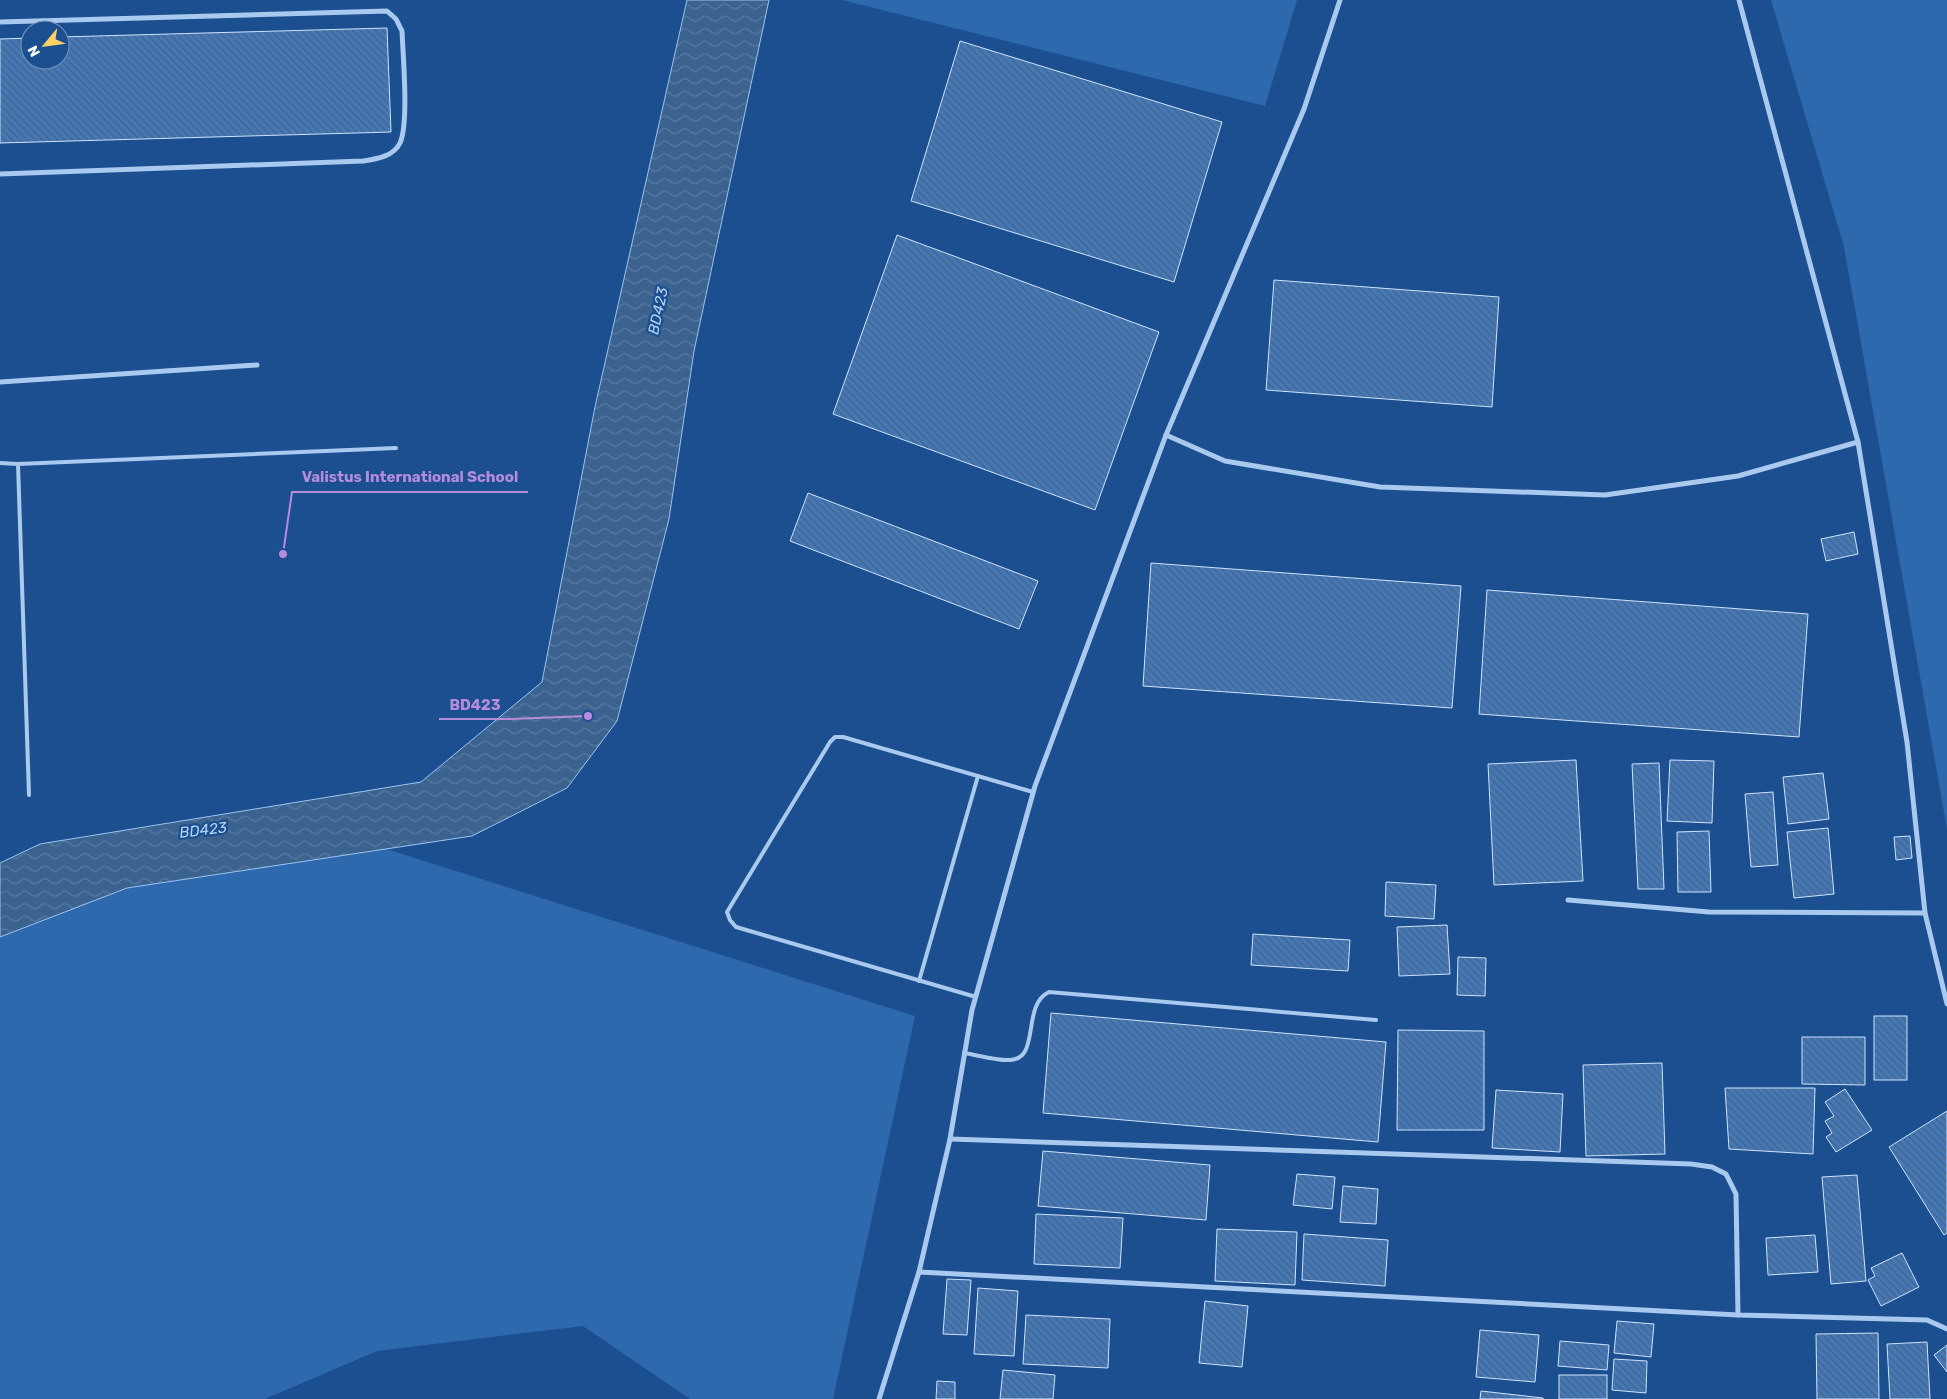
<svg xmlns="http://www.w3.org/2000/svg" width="1947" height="1399" viewBox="0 0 1947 1399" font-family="Rubik,sans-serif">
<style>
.green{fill:#2e69ad}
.water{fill:url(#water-waves);stroke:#9cc4f0}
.building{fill:url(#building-back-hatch);stroke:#cfe3fa}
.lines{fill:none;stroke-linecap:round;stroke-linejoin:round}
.service{stroke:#a9c9ee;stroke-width:4}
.minor{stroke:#a9c9ee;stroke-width:5}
.labels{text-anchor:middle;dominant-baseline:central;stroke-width:4.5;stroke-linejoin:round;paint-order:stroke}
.water-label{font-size:15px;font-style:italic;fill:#b5d3f5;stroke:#1b4f8f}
.leader{fill:none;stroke:#b68bdc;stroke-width:2}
.callout-dot{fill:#b68bdc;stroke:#1b4f8f;stroke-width:2}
.callout-label{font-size:15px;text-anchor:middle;font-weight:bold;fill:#b68bdc;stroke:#1b4f8f;stroke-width:4.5;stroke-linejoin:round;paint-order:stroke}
</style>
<defs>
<pattern id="water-waves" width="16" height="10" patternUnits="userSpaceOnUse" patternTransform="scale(1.25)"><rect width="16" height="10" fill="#3c6290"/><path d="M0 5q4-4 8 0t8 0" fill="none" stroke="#597aa1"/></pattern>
<pattern id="building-back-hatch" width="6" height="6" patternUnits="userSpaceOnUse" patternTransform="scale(1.25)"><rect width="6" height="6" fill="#4478b7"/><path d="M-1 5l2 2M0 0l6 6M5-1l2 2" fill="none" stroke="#486282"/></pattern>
</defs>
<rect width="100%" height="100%" fill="#1b4f8f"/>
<!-- green -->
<g class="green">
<polygon points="842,0 1297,0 1265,106"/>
<polygon points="1771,0 1947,0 1947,829 1844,247"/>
<polygon points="383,848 915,1016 833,1399 690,1399 583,1326 377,1351 265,1399 0,1399 0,937 127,888"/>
</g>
<!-- water -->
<polygon class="water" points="687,0 769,0 694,351 669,519 617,721 567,788 472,836 127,888 0,937 0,863 40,844 421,782 542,682 595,407"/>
<!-- building -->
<g class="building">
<polygon points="387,28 391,132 0,143 0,39 30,38 30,60 60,60 60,37"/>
<polygon points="960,41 1222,122 1174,282 911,201"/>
<polygon points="897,235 1159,332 1095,510 833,414"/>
<polygon points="1274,280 1499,297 1492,407 1266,390"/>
<polygon points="808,493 1038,581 1019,629 790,541"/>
<polygon points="1854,532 1858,554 1826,561 1821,539"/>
<polygon points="1151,563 1461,586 1452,708 1143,686"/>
<polygon points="1487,590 1808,614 1799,737 1479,714"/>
<polygon points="1576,760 1583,881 1494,885 1488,764"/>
<polygon points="1670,760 1714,761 1712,823 1667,821"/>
<polygon points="1659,763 1664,889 1638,889 1632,764"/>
<polygon points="1823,773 1829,819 1788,824 1783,777"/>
<polygon points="1773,792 1778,865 1751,867 1745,794"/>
<polygon points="1828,828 1834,894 1794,898 1787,832"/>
<polygon points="1709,831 1711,892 1678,892 1677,832"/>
<polygon points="1910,836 1912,858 1896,860 1894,837"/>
<polygon points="1386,882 1436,885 1434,919 1385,916"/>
<polygon points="1447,925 1450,974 1399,976 1397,927"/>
<polygon points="1253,934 1350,940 1348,971 1251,965"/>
<polygon points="1458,957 1486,958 1485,996 1457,995"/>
<polygon points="1051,1013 1386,1042 1378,1142 1043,1113"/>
<rect x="1874" y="1016" width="33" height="64"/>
<polygon points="1398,1030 1484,1031 1484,1130 1397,1130"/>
<polygon points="1802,1037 1865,1037 1865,1085 1802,1084"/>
<polygon points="1662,1063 1665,1154 1586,1156 1583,1065"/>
<polygon points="1725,1088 1815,1088 1813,1154 1729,1149"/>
<polygon points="1845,1089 1872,1130 1836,1152 1826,1137 1832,1133 1825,1121 1834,1116 1825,1102"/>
<polygon points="1496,1090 1563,1094 1560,1152 1492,1148"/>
<polygon points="1947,1111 1947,1233 1944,1235 1889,1147"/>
<polygon points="1043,1151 1210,1165 1206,1220 1038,1206"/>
<polygon points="1297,1174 1335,1177 1332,1209 1293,1205"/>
<polygon points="1857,1175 1866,1281 1831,1284 1822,1177"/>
<polygon points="1343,1186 1378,1189 1376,1224 1340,1222"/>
<polygon points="1036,1214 1123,1218 1120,1268 1034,1264"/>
<polygon points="1217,1229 1297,1232 1295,1285 1215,1281"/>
<polygon points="1304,1234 1388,1240 1385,1286 1302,1280"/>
<polygon points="1815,1235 1818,1272 1768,1275 1766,1238"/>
<polygon points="1902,1253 1919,1287 1881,1306 1868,1280 1875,1276 1871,1268"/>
<polygon points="947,1279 971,1280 967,1335 943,1334"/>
<polygon points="978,1288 1018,1291 1014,1356 974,1354"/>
<polygon points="1205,1301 1248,1306 1242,1367 1199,1363"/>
<polygon points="1026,1315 1110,1319 1108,1368 1023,1364"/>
<polygon points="1617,1321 1654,1324 1651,1357 1614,1353"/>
<polygon points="1480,1330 1539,1335 1535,1382 1476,1377"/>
<polygon points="1878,1333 1879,1399 1817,1399 1816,1334"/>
<polygon points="1560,1341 1609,1345 1607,1370 1558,1366"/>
<polygon points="1927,1342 1930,1399 1890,1399 1887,1344"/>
<polygon points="1947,1345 1947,1372 1934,1355"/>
<polygon points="1614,1359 1647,1361 1646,1393 1612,1390"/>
<polygon points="1003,1370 1055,1375 1053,1399 1000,1399"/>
<rect x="1559" y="1375" width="48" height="24"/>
<polygon points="937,1381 955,1382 955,1399 936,1399"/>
<polygon points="1481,1391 1543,1398 1543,1399 1480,1399"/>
</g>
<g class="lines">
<!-- service -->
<g class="service">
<polyline points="0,463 18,464 29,795"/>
<polyline points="18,464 396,448"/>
<polyline points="919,981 978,776"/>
<polyline points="976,997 736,927 730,920 727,912 830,742 835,737 843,737 1033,792"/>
<path d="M964,1053C978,1055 996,1061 1010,1060C1041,1059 1021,1005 1049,992L1376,1020"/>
</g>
<!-- minor -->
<g class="minor">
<polyline points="1739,0 1858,442 1907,742 1925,913 1947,1004"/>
<path d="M0,22L387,11L396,19L402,31C403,56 409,123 400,143C393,157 376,159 363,161L0,174"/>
<polyline points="0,382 257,365"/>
<polyline points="1166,435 1225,461 1380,487 1605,495 1738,476 1858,442"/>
<polyline points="1568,900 1709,912 1925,913"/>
<polyline points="950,1139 1691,1164 1712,1167 1726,1174 1736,1194 1738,1315"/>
<polyline points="919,1272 1738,1315 1927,1320 1947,1329"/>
<polyline points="879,1399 919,1272 950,1139 972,1010 1035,786 1166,435 1304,109 1340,0"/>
</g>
</g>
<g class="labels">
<!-- water labels -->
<g class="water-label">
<text transform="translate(658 311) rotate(-78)">BD423</text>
<text transform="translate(203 830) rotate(-7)">BD423</text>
</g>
</g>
<!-- callouts -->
<path class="leader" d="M283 554L292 492H528M588 716L511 719H439"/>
<g class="callout-dot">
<circle cx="283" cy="554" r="5"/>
<circle cx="588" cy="716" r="5"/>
</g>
<g class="callout-label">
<text x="410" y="482">Valistus International School</text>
<text x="475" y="710">BD423</text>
</g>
<!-- north arrow -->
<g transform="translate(45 45) rotate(241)"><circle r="24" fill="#1b4f8f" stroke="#7695bc"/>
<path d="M0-4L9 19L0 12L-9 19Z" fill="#ffd166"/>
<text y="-8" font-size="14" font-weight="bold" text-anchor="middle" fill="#ffffff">N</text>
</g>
</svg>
